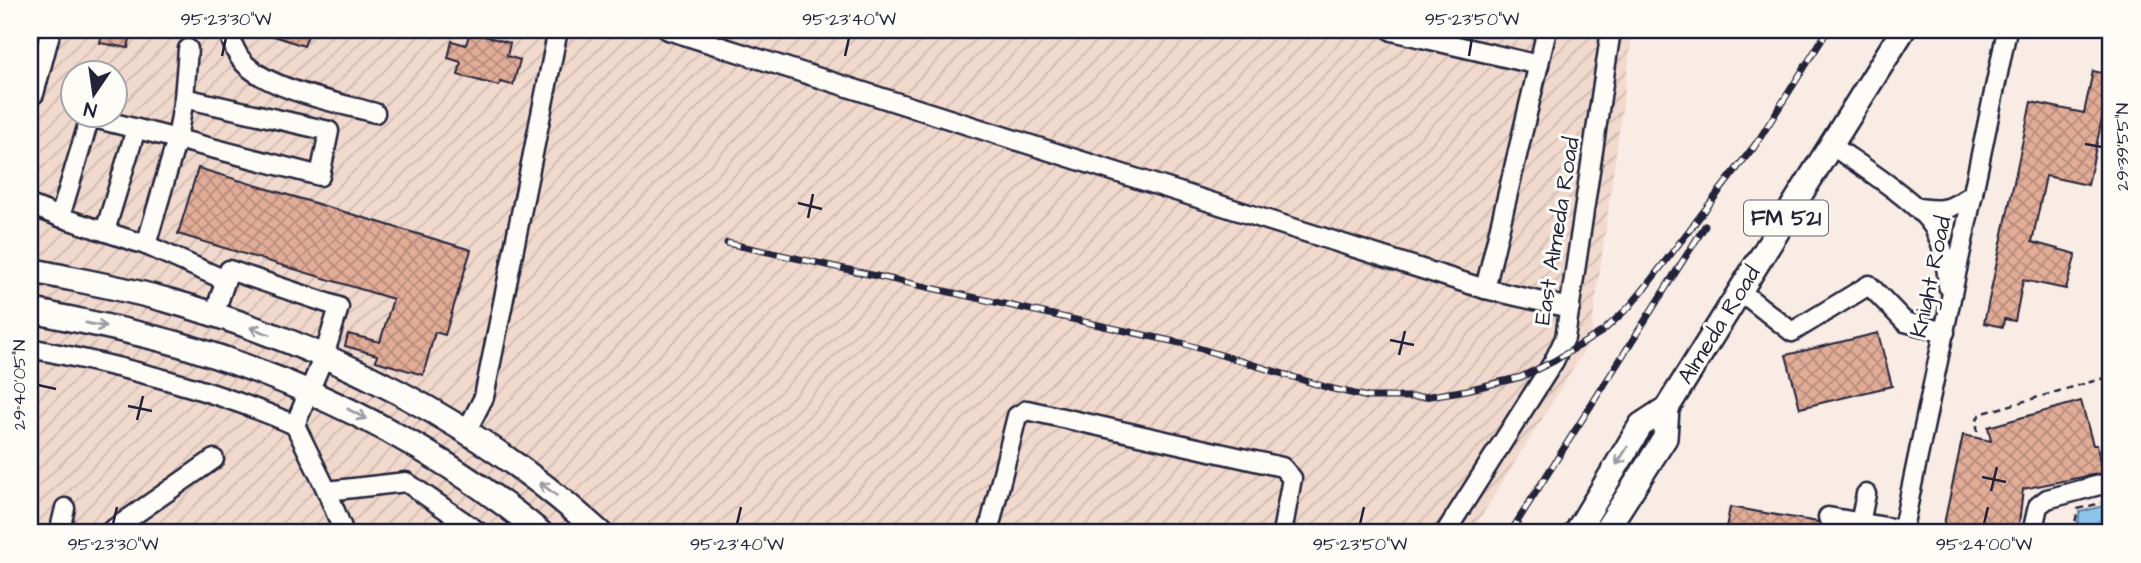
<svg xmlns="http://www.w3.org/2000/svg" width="2141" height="563" viewBox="0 0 2141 563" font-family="'Architects Daughter',sans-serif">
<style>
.industrial{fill:url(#industrial-furrows);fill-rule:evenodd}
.water{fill:url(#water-ripples);stroke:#6284a5;stroke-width:2}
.building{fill:url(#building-cross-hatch);stroke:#22223b;stroke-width:2}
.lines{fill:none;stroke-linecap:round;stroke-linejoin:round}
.minor-casing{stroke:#22223b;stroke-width:23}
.major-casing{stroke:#22223b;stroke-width:28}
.path{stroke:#22223b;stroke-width:2.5;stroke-dasharray:7 5;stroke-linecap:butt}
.minor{stroke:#fdfcf7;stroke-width:18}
.major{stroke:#fdfcf7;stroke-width:23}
.rail-casing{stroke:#22223b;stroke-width:7}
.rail{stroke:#fdfcf7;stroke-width:4.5;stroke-dasharray:13;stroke-linecap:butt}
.oneway{stroke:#9a9aa2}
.ticks{fill:none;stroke:#22223b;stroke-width:2.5}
.labels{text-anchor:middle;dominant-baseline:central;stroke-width:6;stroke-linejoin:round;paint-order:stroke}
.shield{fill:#fdfcf7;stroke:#646373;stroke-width:2}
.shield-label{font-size:21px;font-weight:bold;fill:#22223b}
.street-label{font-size:23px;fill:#22223b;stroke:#fdfcf7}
.neatline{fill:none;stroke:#22223b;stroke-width:2.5}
.ticks-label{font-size:18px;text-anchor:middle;fill:#22223b}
</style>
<defs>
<pattern id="industrial-furrows" width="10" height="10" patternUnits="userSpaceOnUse" patternTransform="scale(1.75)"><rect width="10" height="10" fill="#f1d9cd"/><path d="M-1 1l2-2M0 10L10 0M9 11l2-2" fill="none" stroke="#cebab1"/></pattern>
<pattern id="water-ripples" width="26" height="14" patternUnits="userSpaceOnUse" patternTransform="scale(1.75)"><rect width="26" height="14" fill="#8cc5eb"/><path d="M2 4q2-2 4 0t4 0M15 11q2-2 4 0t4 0" fill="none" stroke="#78a9ca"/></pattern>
<pattern id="building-cross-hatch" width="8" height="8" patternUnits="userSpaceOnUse" patternTransform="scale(1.75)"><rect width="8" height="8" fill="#e2ac97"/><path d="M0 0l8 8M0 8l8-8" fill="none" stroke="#b78c7c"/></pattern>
</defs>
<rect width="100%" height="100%" fill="#f8ece4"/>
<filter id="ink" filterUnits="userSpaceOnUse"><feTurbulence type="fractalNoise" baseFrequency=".0143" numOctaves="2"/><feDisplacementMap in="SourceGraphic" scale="14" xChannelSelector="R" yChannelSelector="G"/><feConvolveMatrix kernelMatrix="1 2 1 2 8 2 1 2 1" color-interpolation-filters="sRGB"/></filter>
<g filter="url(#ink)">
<!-- industrial -->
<path class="industrial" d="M30,30H1633L1590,341L1471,533H30ZM74,74H116V116H74Z"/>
<!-- water -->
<polygon class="water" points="2111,504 2111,533 2076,533 2080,512"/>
<!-- building -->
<g class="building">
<polygon points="103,30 132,30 128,48 100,43"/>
<polygon points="262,30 310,30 304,46 262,32"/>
<polygon points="470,32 510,43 507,56 520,60 513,85 500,82 499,86 458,75 461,62 448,58 452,41 466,45"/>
<polygon points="2093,71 2111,75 2111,92 2109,101 2106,100 2088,185 2046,176 2032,242 2076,254 2066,289 2023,280 2015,321 2004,319 2003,327 1984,323 2031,102 2084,113"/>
<polygon points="198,168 471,250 445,335 435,332 423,375 376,361 377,355 345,346 348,334 380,342 393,299 178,234"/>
<polygon points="1878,333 1892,386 1800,408 1786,355"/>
<polygon points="2081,401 2093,445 2097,445 2102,473 2023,489 2018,533 1942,533 1963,435 1991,441 1988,427"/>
<polygon points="1730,507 1818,522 1825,528 1844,531 1844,533 1725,533"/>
</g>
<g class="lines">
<defs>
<g id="minor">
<path d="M229,30C231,41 236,55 245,64C271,90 339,103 375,113"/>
<polyline points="668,30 1485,289 1570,308"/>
<polyline points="1392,31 1539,65"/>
<polyline points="188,49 184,98 329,131 320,176 177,139 146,245 225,280"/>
<polyline points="30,93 34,94 51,30"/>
<path d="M1831,145C1858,164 1919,202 1934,228C1943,245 1947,267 1948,286"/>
<polyline points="30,205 60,217"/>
<path d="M1918,208C1945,212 1951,209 1973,194"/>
<polyline points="105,231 136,129"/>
<polyline points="146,245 60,217 90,117 177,139 184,98"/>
<polyline points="1485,289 1547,30"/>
<polyline points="1740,291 1792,332 1869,285 1905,322 1945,332"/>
<polyline points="214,315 229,270 339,307 324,356 295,425 327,491 344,533"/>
<path d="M30,348C120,366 211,388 295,425"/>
<polyline points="466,432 484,397 558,30"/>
<polyline points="327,491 406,482 480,533"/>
<polyline points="1828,517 1903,530"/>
<polyline points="1860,523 1866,494"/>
<polyline points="59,533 65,508"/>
<polyline points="108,533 214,459"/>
<polyline points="988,533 1017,416 1027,410 1282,467 1292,478 1282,533"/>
<polyline points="1445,533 1554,361 1565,338 1611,30"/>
<polyline points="1902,533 2007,30"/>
<polyline points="2032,533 2038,506 2047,499 2111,482"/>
</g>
<g id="major">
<path d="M30,270C76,280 124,288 170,301C328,346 478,422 600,533"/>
<path d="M30,310C82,322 135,331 185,346C314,386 437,447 541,533"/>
<polyline points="1576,533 1641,425 1667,408 1903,30"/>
<polyline points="1604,533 1665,438 1667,408"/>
</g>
</defs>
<!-- minor casing -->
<use href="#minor" class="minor-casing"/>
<!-- major casing -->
<use href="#major" class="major-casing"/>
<!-- path -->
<g class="path">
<polyline points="1977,432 1977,419 1980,414 2111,376"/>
<polyline points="2073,533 2078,509 2101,503"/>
</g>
<!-- minor -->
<use href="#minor" class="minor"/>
<!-- major -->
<use href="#major" class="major"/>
<defs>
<g id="rail">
<polyline points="1753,149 1828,30"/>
<polyline points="727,243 1185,344 1329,388 1368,397 1424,397 1467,390 1521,377 1554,361 1603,331 1629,307 1644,289 1758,141"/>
<polyline points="1510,533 1705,226"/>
</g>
</defs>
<!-- rail casing -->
<use href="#rail" class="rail-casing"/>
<!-- rail -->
<use href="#rail" class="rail"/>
</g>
<!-- one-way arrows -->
<defs><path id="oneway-shaft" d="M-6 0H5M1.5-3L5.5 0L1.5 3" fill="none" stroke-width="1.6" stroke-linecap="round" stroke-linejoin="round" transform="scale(1.75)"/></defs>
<g class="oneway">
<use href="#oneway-shaft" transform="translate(96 325) rotate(12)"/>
<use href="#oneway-shaft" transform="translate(260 331) rotate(-160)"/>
<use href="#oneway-shaft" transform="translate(357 414) rotate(28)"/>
<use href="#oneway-shaft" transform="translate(1622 456) rotate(122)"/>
<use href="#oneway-shaft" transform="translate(548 489) rotate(-143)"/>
</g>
</g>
<!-- ticks -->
<path class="ticks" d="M222,56L226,38M845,56L849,38M1469,56L1472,38M2085,144L2102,147M798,203L822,209M808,218L813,194M1390,340L1414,345M1399,355L1405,331M38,385L56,389M128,406L152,411M137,420L143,396M1982,477L2006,482M1991,491L1997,467M113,524L117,507M737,524L741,507M1360,524L1364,507M1984,524L1988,507"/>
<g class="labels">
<!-- shield labels -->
<rect class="shield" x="1744" y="200.5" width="84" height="35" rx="5"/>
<g class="shield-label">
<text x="1786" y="218">FM 521</text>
</g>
<!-- street labels -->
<g class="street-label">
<text transform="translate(1557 231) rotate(-81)">East Almeda Road</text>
<text transform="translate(1931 277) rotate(-78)">Knight Road</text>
<text transform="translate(1719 325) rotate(-58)">Almeda Road</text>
</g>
</g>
<!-- margin -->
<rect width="2141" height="563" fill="none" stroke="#fdfcf7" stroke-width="77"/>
<!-- north arrow -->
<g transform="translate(94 94) rotate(193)"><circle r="33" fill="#fdfcf7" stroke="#a5a5ac" stroke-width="2"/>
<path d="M0-5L12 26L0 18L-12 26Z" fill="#22223b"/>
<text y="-10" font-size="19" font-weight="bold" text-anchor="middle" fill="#22223b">N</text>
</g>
<rect x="38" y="38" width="2064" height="486" class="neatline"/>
<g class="ticks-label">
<text x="226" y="25">95°23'30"W</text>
<text x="849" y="25">95°23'40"W</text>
<text x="1472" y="25">95°23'50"W</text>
<text transform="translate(2122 147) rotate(-90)" y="6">29°39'55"N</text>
<text transform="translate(19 385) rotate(-90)" y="6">29°40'05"N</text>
<text x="113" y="550">95°23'30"W</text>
<text x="737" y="550">95°23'40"W</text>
<text x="1360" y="550">95°23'50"W</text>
<text x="1984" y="550">95°24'00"W</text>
</g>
</svg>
